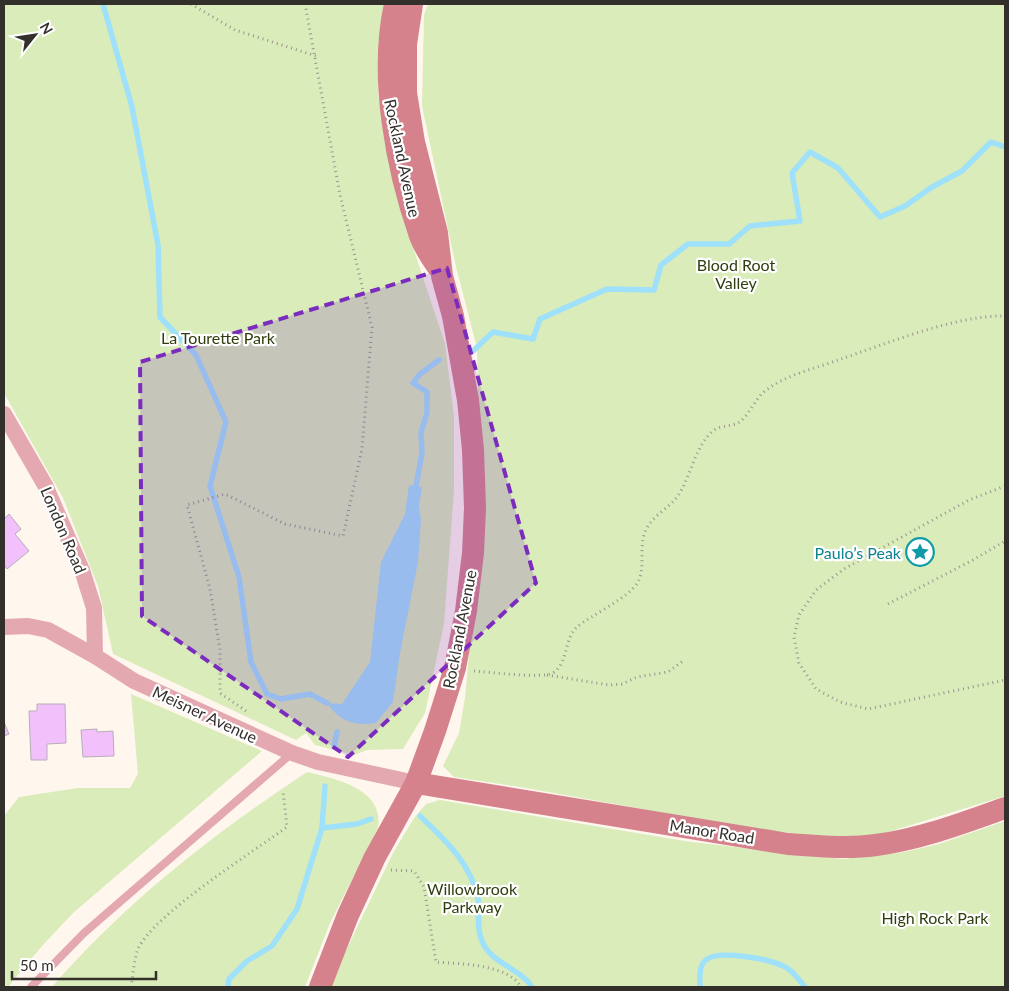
<svg xmlns="http://www.w3.org/2000/svg" width="1009" height="991" viewBox="0 0 1009 991" font-family="Lato,sans-serif">
<style>
.green{fill:#d9ecba}
.water{fill:#9fe0fa}
.lines{fill:none;stroke-linecap:round;stroke-linejoin:round}
.stream{stroke:#9fe0fa;stroke-width:5.5}
.building{fill:#f2c1fb;stroke:#b7aeb9}
.path{stroke:#9c958f;stroke-width:3;stroke-dasharray:1 4;stroke-linecap:butt}
.lane{stroke:#e4a9b0;stroke-width:8}
.street{stroke:#e4a9b0;stroke-width:16}
.secondary{stroke:#d6828d;stroke-width:22}
.marked{fill:#7b2cbf;fill-opacity:0.2;stroke:#7b2cbf;stroke-width:4;stroke-dasharray:10 6;stroke-linejoin:round}
.labels{text-anchor:middle;dominant-baseline:central;stroke-width:4.5;stroke-linejoin:round;paint-order:stroke}
.street-label{font-size:16px;fill:#332f2b;stroke:#fff}
.park-label{font-size:16px;fill:#2f3e0c;stroke:#fff}
.culture-label{font-size:16px;fill:#0d838f;stroke:#fff;text-anchor:end}
</style>
<rect width="100%" height="100%" fill="#fff6ee"/>
<!-- green -->
<g class="green">
<polygon points="4,4 384,4 381,20 378,95 408,232 445,344 454,416 454,490 444,624 425,713 403,749 367,750 354,755 315,745 306,733 296,740 113,654 98,586 63,498 4,393"/>
<polygon points="428,4 1005,4 1005,796 885,833 841,839 747,828 526,788 454,777 443,766 459,733 465,698 481,525 477,348 456,267 422,106 424,15"/>
<polygon points="131,694 262,751 73,913 42,946 8,987 4,987 4,816 19,797 78,788 130,788 138,774"/>
<path d="M307,772C336,779 385,789 378,828L330,923L305,987H52C126,902 213,834 307,772Z"/>
<polygon points="440,800 691,842 843,859 904,852 939,844 1005,821 1005,987 331,987 340,963 393,853 414,818 426,804"/>
</g>
<!-- water -->
<path class="water" d="M409,485L422,487L419,506L421,520L418,562L400,653L393,702L376,723C354,726 340,722 327,703L342,704L370,662L381,562L405,514Z"/>
<g class="lines">
<!-- stream -->
<g class="stream">
<polyline points="103,4 132,107 158,245 160,317 196,355 226,422 210,486 239,577 251,662 267,694 281,699 310,694 327,703"/>
<polyline points="473,351 493,332 533,339 540,319 607,289 654,290 661,265 688,244 729,244 750,226 800,221 792,173 810,152 838,168 880,217 905,206 932,187 962,171 991,142 1005,147"/>
<polyline points="416,486 422,453 421,432 427,413 427,392 413,383 420,374 439,360"/>
<polyline points="334,747 337,732"/>
<path d="M420,816C445,840 471,863 478,899C480,913 476,928 482,941C490,963 520,968 532,987"/>
<polyline points="322,828 357,824 371,819"/>
<polyline points="228,987 229,979 247,961 272,946 297,909 322,828 325,786"/>
<path d="M700,987C700,978 698,965 707,959C720,950 769,959 783,966C792,969 799,980 805,987"/>
</g>
</g>
<!-- building -->
<g class="building">
<polygon points="9,514 21,529 15,534 29,551 7,569 4,565 4,519"/>
<polygon points="37,704 65,704 66,743 47,744 47,760 31,760 29,711 37,711"/>
<polygon points="4,722 9,734 4,736"/>
<polygon points="97,729 97,732 113,731 114,756 83,757 81,730"/>
</g>
<g class="lines">
<!-- path -->
<g class="path">
<polyline points="191,4 235,30 316,56"/>
<polyline points="1005,486 969,500 844,569 816,590 799,615 794,637 799,663 816,689 840,702 868,709 1005,680"/>
<polyline points="888,604 973,560 1005,541"/>
<path d="M474,671C489,672 542,679 553,673C569,662 564,638 577,627C591,615 629,598 638,582C646,567 638,546 646,530C652,516 668,509 677,497C691,478 694,447 713,431C721,424 732,428 741,421C750,413 755,399 765,391C785,375 814,369 838,360C886,344 955,315 1005,316"/>
<polyline points="547,675 609,685 622,684 637,677 668,672 683,661"/>
<polyline points="246,711 220,693 220,650 210,589 187,505 225,494 285,524 343,536 362,449 372,327 340,195 305,4"/>
<path d="M391,870L414,871L424,887L436,962C460,964 508,964 521,987"/>
<path d="M131,987C133,975 134,960 138,949C154,914 253,852 287,827L283,791"/>
</g>
<!-- lane -->
<polyline class="lane" points="31,987 84,933 292,753"/>
<!-- street -->
<g class="street">
<polyline points="4,414 45,485 82,570 94,608 95,656"/>
<polyline points="4,627 28,626 48,630 95,656 134,681 292,753 318,762 416,783"/>
</g>
<!-- secondary -->
<g class="secondary">
<path d="M395,4C379,76 396,167 420,236C424,247 431,257 437,266"/>
<path d="M416,783L788,844C817,846 847,849 876,845C921,839 963,823 1005,808"/>
<polyline points="320,987 348,915 375,857 416,783 435,731 455,668 466,611 473,553 475,508 473,450 468,400 453,316 442,276 437,233 414,142 406,93 406,44 412,4"/>
</g>
</g>
<!-- marked area -->
<path class="marked" d="M447,268L536,583L348,757L142,616L140,362Z"/>
<!-- icons -->
<defs>
<symbol id="sight-ring" viewBox="-11 -11 22 22"><circle r="9.5" fill="#fff" stroke="#0f9aa8" stroke-width="1.5"/><path d="M0-6L1.8-2.2L6-1.7L2.9 1.2L3.7 5.4L0 3.3L-3.7 5.4L-2.9 1.2L-6-1.7L-1.8-2.2Z" fill="#0f9aa8"/></symbol>
</defs>
<g fill-rule="evenodd">
<use href="#sight-ring" x="904" y="536" width="32" height="32"/>
</g>
<g class="labels">
<!-- street labels -->
<g class="street-label">
<text transform="translate(403 158) rotate(78)">Rockland Avenue</text>
<text transform="translate(64 530) rotate(67)">London Road</text>
<text transform="translate(459 629) rotate(-79)">Rockland Avenue</text>
<text transform="translate(205 714) rotate(25)">Meisner Avenue</text>
<text transform="translate(712 831) rotate(9)">Manor Road</text>
</g>
<!-- park labels -->
<g class="park-label">
<text x="736" y="264">Blood Root<tspan x="736" dy="18">Valley</tspan></text>
<text x="218" y="337">La Tourette Park</text>
<text x="472" y="888">Willowbrook<tspan x="472" dy="18">Parkway</tspan></text>
<text x="935" y="917">High Rock Park</text>
</g>
<!-- culture labels -->
<g class="culture-label">
<text x="901" y="552">Paulo’s Peak</text>
</g>
</g>
<!-- border -->
<rect width="1009" height="991" fill="none" stroke="#332f2b" stroke-width="10"/>
<!-- north arrow -->
<g transform="translate(35 35) rotate(60)" stroke="#ffffff" stroke-width="4" paint-order="stroke">
<path d="M0-4L9 19L0 12L-9 19Z" fill="#332f2b"/>
<text y="-8" font-size="14" font-weight="bold" text-anchor="middle" fill="#332f2b">N</text>
</g>
<!-- scale -->
<path d="M12 971v8h144v-8" fill="none" stroke="#332f2b" stroke-width="2.5"/>
<text x="20" y="971" font-size="15" fill="#332f2b" stroke="#ffffff" stroke-width="4" paint-order="stroke">50 m</text>
</svg>
